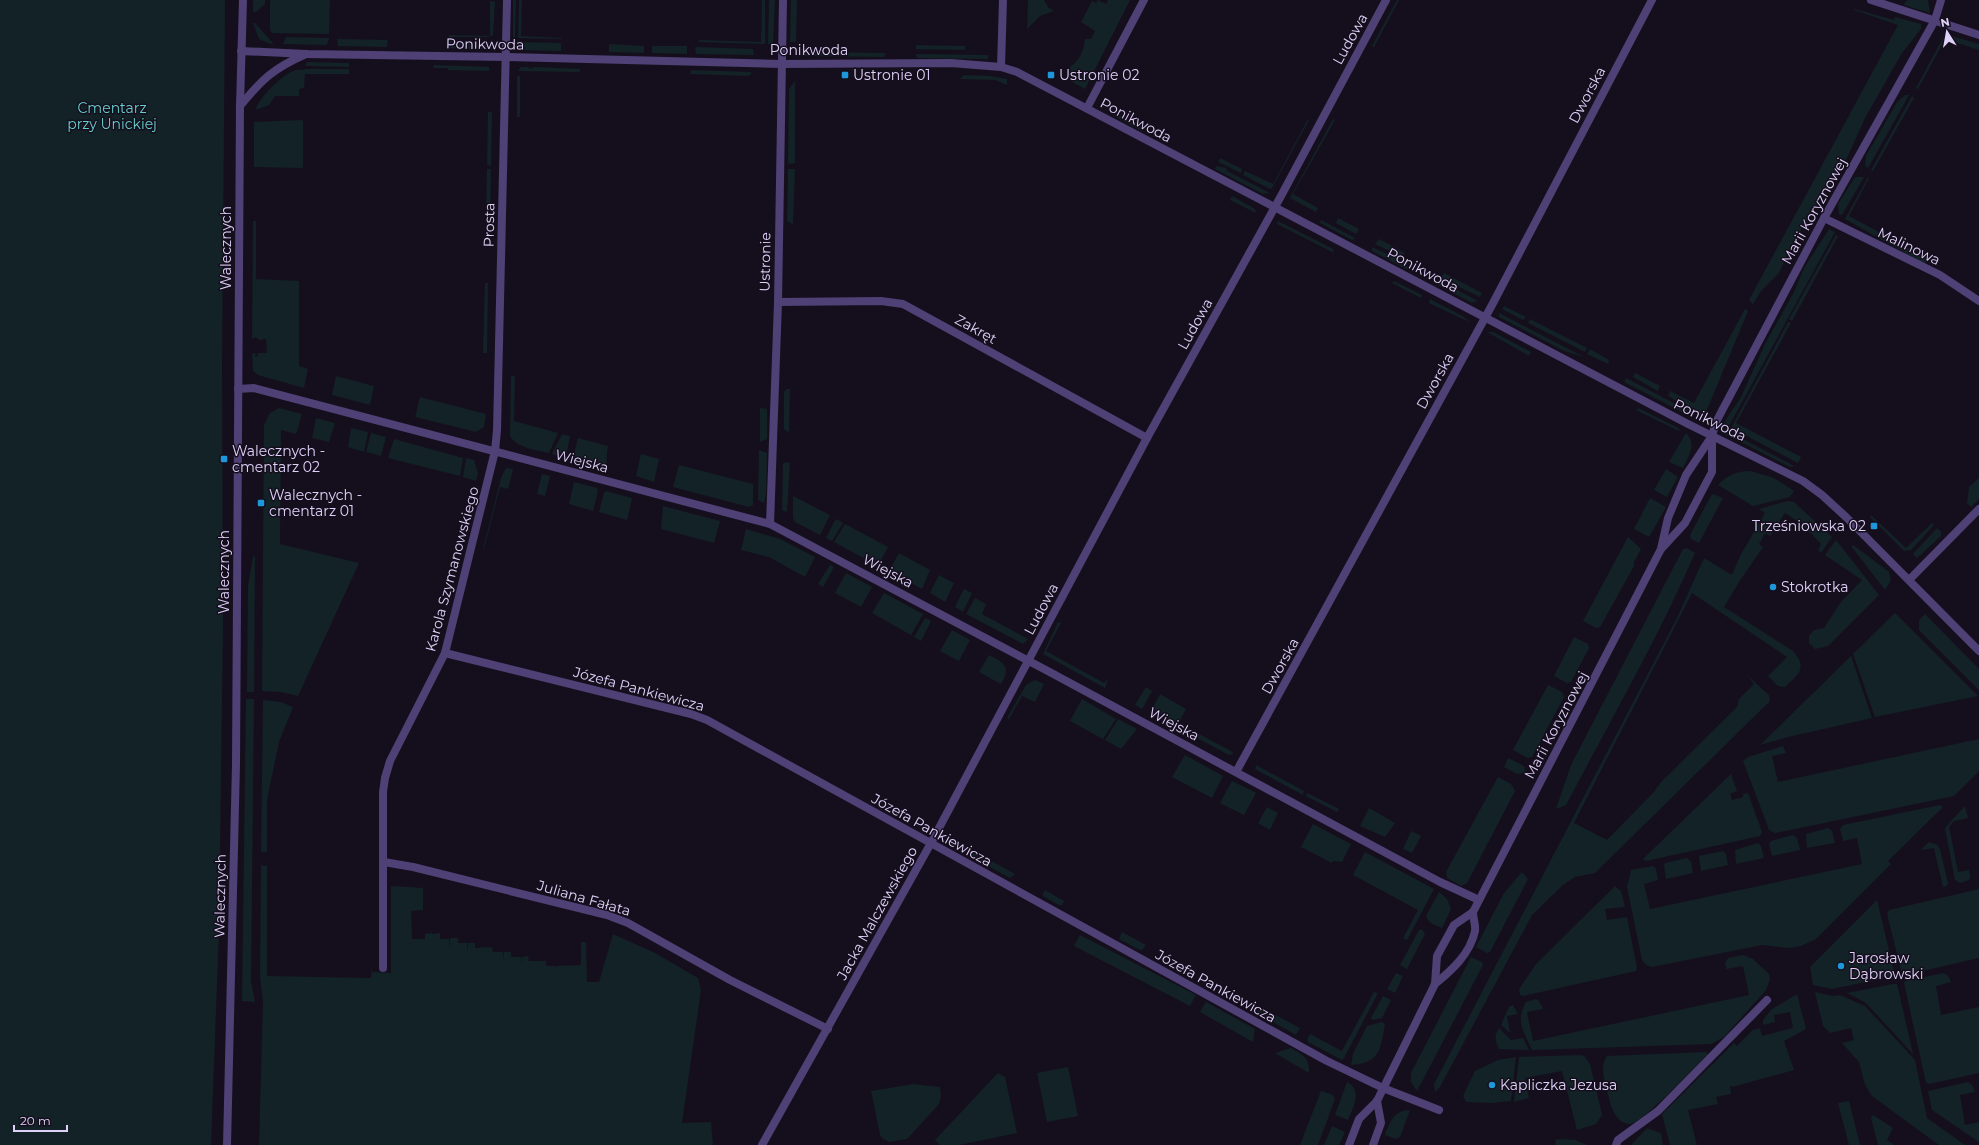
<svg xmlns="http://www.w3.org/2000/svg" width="1979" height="1145" viewBox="0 0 1979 1145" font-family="Montserrat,sans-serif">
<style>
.green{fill:#132226}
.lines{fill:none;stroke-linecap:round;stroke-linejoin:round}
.minor{stroke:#4f4076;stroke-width:8}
.tertiary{stroke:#4f4076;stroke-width:8}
.poi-dot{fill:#1d97d9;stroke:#150f1d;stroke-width:1.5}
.labels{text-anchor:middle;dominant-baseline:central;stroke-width:3;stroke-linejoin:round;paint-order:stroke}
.street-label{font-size:14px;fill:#e0d1f9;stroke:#150f1d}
.poi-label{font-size:14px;fill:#e0d1f9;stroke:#150f1d;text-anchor:start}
.park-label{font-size:14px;fill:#67cece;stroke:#150f1d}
</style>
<rect width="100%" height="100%" fill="#150f1d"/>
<!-- green -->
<g class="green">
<polygon points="0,0 225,0 222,365 223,624 219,930 211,1145 0,1145"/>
<polygon points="253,0 265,0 265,4 256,12 253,12"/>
<polygon points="270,0 330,0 329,34 272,33 270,30"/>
<polygon points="513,0 516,0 515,38 513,38"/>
<polygon points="519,0 522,0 521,36 562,38 562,39 518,38"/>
<polygon points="762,0 765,0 765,44 699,42 699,40 761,42"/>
<polygon points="769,0 775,0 773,45 768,44"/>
<polygon points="791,0 797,0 796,42 790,42"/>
<polygon points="1028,0 1044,0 1048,7 1054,11 1040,16 1027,29"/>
<path d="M1098,0L1106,4L1108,0H1130L1085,89L1072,82L1070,67C1080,60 1083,52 1085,39H1091L1095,31L1081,22L1092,1L1096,3Z"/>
<polygon points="1397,0 1399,0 1374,47 1372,46"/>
<polygon points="1909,0 1928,0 1930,13 1904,5 1906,1"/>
<polygon points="490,1 495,2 493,35 488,37 449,37 449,35 490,36"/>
<polygon points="1854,9 1894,20 1895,17 1921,24 1921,29 1902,53 1865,118 1847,158 1791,246 1779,273 1761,291 1753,304 1749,300 1898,25 1854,10"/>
<polygon points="253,23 255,23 272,42 273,45 259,39"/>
<polygon points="1945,34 1979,44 1979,50 1945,39 1918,89 1916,88"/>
<polygon points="286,37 329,38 327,45 283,44"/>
<polygon points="337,39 388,40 387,47 338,46"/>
<polygon points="449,41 489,42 493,45 487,49 448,48"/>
<polygon points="519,42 561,43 561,51 523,50 519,47"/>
<polygon points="609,44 644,46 644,53 609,52"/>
<polygon points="916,45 965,46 965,50 916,49"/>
<polygon points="652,46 687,46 687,54 652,53"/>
<polygon points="695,47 753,49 754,55 696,54"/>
<polygon points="798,52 886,53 884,57 797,56"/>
<polygon points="916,54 988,55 988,59 917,58"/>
<polygon points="307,62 349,63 349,67 305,66"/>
<polygon points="434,65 489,67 489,71 448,70 448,68 433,68"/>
<polygon points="521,67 528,67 530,69 535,67 580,69 580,72 518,71"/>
<path d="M305,69H349V74H305L304,88L299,89V96H275L269,105L255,110C261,96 282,74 296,70C300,69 302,71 305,69Z"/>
<polygon points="691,70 751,72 751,74 748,76 690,74"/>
<polygon points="964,75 990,76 1007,79 1007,85 995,80 960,79"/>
<rect x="517" y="76" width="3" height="41"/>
<polygon points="795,81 795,163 788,164 789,89"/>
<polygon points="1905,95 1909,95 1868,168 1865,166 1866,156 1897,102"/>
<polygon points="1912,96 1914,98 1873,171 1871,170"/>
<polygon points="488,112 492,112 491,166 487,165"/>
<polygon points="1115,113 1144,127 1142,131 1114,116"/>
<polygon points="1308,119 1309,120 1272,188 1270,189 1243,175 1245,171 1273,184"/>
<polygon points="1333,119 1335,120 1293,194 1318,208 1316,212 1290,198"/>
<polygon points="303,120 303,168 254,167 254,122"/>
<polygon points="1220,158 1242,169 1241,173 1218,162"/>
<polygon points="1216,166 1226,168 1227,171 1270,193 1263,194 1215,169"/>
<polygon points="487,169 491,169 490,215 486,215"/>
<polygon points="788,169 795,169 793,224 787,221"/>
<polygon points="1855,177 1864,177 1842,215 1839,214 1838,204"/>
<polygon points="1868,177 1869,178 1849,216 1927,258 1925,264 1845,219"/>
<polygon points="1232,196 1255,209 1256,213 1230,200"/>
<polygon points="1338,218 1359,229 1356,234 1336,223"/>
<polygon points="1321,220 1355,238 1352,240 1320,223"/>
<polygon points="253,221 256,221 256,279 299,281 299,366 308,369 304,388 258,375 253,371 252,353 256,354 255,357 257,357 258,353 267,353 266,339 259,340 256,337 252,339"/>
<polygon points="1278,221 1333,249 1334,253 1277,224"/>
<polygon points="1829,229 1835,232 1729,426 1723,424 1741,397 1765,344 1794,292 1804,268"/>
<polygon points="1836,235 1838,236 1792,321 1789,319"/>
<polygon points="1379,239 1405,253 1402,257 1375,244"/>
<polygon points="1372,247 1400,260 1408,267 1406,269 1372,251"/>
<polygon points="1444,273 1482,293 1480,297 1441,278"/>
<polygon points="1394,281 1422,295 1421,298 1392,283"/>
<polygon points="1440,281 1478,301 1472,303 1438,285"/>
<polygon points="485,283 488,283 487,353 483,353"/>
<polygon points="1430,299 1464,317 1469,322 1429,303"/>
<polygon points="1504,306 1526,317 1523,320 1502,309"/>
<path d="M1745,309L1748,311L1706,412L1702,413C1690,411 1679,402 1668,396L1670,391L1694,403Z"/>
<polygon points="1499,313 1584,357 1564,351 1499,317"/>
<polygon points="1530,319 1587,348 1585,352 1528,323"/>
<polygon points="1788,322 1791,323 1736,423 1801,457 1798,463 1731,428"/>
<polygon points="1487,332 1493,332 1531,352 1529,356"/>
<polygon points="1590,349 1609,360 1608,364 1587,354"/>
<polygon points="1635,373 1660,386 1658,391 1633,377"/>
<polygon points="336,376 374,386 370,405 332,395"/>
<path d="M511,376H515L514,421L558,433L549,453C536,450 517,448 510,436Z"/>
<polygon points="1626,378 1687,410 1689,412 1688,415 1624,382"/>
<polygon points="787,389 790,389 789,433 784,429 784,392"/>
<polygon points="420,397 486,414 484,427 476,432 415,417"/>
<polygon points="279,408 302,414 296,434 281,430 280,544 359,563 298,696 281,692 262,691 264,425 270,413"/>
<polygon points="760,408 767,409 767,439 760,442"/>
<polygon points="1638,408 1680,429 1679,431 1636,410"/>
<polygon points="316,418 335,423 329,442 312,438"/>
<polygon points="351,428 368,432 364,452 348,447"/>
<polygon points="1722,428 1794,466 1795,466 1790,467 1725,434"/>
<polygon points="371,433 386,437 381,456 366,452"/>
<path d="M1686,433C1697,444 1689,456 1683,468L1669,462Z"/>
<polygon points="562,434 570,436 566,457 564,458 552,454"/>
<path d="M578,438L608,446C606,454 608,461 605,468L573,459Z"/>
<polygon points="394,439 463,458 460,476 388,458"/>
<polygon points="759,450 767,453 766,495 764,503 758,500"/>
<polygon points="641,454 659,459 654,482 636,476"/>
<polygon points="466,458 474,460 478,473 476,481 463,477"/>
<polygon points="786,462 790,463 787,512 782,510 783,464"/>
<polygon points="679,465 753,484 753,505 749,507 673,487"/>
<polygon points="506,468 513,469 508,489 500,487 484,549 483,549 501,478"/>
<polygon points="1666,469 1678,477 1667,497 1654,490"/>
<path d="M1751,471L1774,478L1794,491L1790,497L1753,506L1718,485C1727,475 1737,471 1751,471Z"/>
<polygon points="542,474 550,476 545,496 537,494"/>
<polygon points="1979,478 1979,499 1971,507 1967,503 1969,487"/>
<polygon points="574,482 597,488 598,491 593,511 569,504"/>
<polygon points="606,491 632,498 627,520 599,512 604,493"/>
<polygon points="1712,494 1723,498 1699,543 1691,539 1690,535"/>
<polygon points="793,496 830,515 820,535 795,522 793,518"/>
<polygon points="1650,498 1666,507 1649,537 1634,529"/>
<path d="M1787,501L1794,502L1832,537L1821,553L1818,550L1821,544C1811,533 1800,522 1785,513L1770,536L1765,533L1759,544L1763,547L1739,582L1724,607L1793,651C1808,668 1799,674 1785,687L1778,686L1768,676L1787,657L1692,593L1574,823L1607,840L1654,792L1661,782L1737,707L1739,699L1754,684L1747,675L1769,695L1770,701L1595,873L1575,877L1563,885L1532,915L1440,1087L1435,1092L1434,1084L1677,618L1704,558L1732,575L1740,556L1765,513L1759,509Z"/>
<polygon points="663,506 720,521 714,543 661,529"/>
<polygon points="1871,515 1906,548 1932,523 1934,525 1911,550 1904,551 1870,517"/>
<polygon points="837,519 843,523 832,541 826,538 834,522"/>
<polygon points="845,524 888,547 878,566 834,542"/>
<polygon points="1937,528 1941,532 1941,536 1917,558 1913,554"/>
<polygon points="746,529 780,539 815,557 805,577 769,557 741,550"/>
<polygon points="1628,537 1641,549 1634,562 1634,566 1600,627 1596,628 1583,621"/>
<polygon points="1836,540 1879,595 1828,646 1815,649 1809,643 1809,636 1814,630 1824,628 1841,602 1862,580 1825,555"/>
<polygon points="1853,545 1889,572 1891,580 1885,590 1851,546"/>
<path d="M1687,548L1695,553C1657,640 1610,721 1566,805L1556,809L1571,765L1683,549Z"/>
<polygon points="899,553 930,570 922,589 889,571"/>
<polygon points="255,556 254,692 247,692 248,585 253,557"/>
<polygon points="830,565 834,567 823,587 818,584"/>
<polygon points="846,573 872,587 861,607 835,593"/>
<polygon points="939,575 954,583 945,602 930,593"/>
<polygon points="964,589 972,593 963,612 955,607"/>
<polygon points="884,593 923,614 911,635 872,613"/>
<polygon points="975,598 986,604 982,614 1028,639 1023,644 966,614"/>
<polygon points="1895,613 1978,696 1875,717 1853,654"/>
<polygon points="1925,614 1979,669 1979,690 1919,630 1919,620"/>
<polygon points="925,618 931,621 921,641 914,637"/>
<polygon points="1058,622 1061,623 1046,651 1104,683 1108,679 1105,688 1043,654"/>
<polygon points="952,630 970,640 959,661 940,651"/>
<polygon points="1574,637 1588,644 1589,648 1571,682 1567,683 1554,676"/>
<path d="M989,655C1005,663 1011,667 1001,684L979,672Z"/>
<polygon points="1851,656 1872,718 1788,737 1760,745"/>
<polygon points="1035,680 1044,684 1035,702 1022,696 1009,719 1007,718 1026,685"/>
<polygon points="1548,685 1562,692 1564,697 1532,757 1528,758 1513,750"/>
<polygon points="1146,687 1152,691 1142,709 1135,705"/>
<polygon points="1160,694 1186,709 1177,726 1150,713"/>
<polygon points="246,699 254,699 251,981 255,1002 242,1001"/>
<polygon points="1082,699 1116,719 1103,739 1070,721"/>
<polygon points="263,700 281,702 293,707 279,742 267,800 267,852 261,852"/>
<polygon points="1118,719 1137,729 1121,749 1105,740"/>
<polygon points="1190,721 1188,728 1233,752 1232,754 1229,755 1184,731"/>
<polygon points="1979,739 1979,771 1954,796 1775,833 1769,830 1768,827 1743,761 1748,757 1783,746 1786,753 1772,756 1778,782"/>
<polygon points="1185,755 1223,776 1212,798 1172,777"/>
<polygon points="1508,758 1524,766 1525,770 1524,773 1517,774 1504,767"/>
<polygon points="1256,765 1304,791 1303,795 1255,769"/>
<polygon points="1731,774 1737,791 1730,794 1732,800 1743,797 1743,794 1748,793 1762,832 1760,836 1646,861 1643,859"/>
<polygon points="1498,777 1511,784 1515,791 1467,883 1461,886 1447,878 1446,872"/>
<polygon points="1232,781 1256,793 1244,815 1220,803"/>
<polygon points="1307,793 1339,809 1337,812 1306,796"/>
<polygon points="1940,805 1943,807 1888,861 1891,864 1816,939 1801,946 1789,948 1762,945 1652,967 1646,965 1642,960 1627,887 1631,870 1653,866 1656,869 1658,880 1644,884 1650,909 1862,864 1857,838 1843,841 1840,829 1843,825"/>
<polygon points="1965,806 1968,818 1954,821 1949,827 1958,872 1969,870 1969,874 1971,873 1969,880 1960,883 1955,880 1945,828"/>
<polygon points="1267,807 1278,813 1270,830 1258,823"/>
<polygon points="1369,808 1395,823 1385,837 1360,826"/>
<polygon points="1313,824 1351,844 1342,862 1333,861 1332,863 1301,847"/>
<polygon points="1828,828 1832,831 1835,843 1807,848 1806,834"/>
<polygon points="1411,831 1421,836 1412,853 1403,849"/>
<polygon points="1793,835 1797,838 1800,850 1772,856 1769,844 1771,841"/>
<polygon points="946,836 1015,874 1010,878 951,845"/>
<polygon points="1929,842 1937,845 1940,849 1948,884 1945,887 1943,887 1934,848 1921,850"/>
<polygon points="1758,843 1761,846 1764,858 1736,864 1735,850"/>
<polygon points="1723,851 1726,854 1728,865 1701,871 1699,856"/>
<polygon points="1365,852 1434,889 1407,940 1403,938 1418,910 1353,875"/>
<polygon points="1687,858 1691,862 1693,873 1666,879 1664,866 1665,863"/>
<polygon points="261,865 267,866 267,976 371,978 372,962 372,972 391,973 391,886 423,888 423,910 411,911 412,939 425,939 425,934 432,933 432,943 432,934 440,933 440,939 449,939 450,948 450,938 458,938 458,943 467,943 467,952 468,943 475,943 475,948 485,947 485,957 485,948 492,947 493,952 503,952 504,961 504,952 511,952 511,957 521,957 521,964 522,957 528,956 529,961 539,961 539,971 539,961 546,961 546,966 556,966 556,970 557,966 581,965 581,942 586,942 587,982 599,982 613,934 655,953 698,978 701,990 682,1123 711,1122 713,1145 259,1145 263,1002 260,977"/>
<polygon points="1522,872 1528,879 1490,952 1487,953 1476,947 1504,893"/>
<polygon points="1615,886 1621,891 1625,907 1605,909 1607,920 1627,917 1637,968 1636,971 1523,996 1520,995 1519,989 1536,964"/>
<polygon points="1979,889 1979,958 1905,975 1901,970 1887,914 1889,910"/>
<polygon points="1045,890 1064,901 1062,905 1059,905 1043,896 1043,893"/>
<path d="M1439,892L1447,899L1451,909L1442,928C1436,925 1428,924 1426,916Z"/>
<polygon points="1877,900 1895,976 1832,989 1813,985 1810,967"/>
<polygon points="1422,929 1425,934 1407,969 1400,965 1419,930"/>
<polygon points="1122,932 1146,945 1143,949 1140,950 1119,939"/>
<polygon points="1080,935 1196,995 1190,1006 1074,946"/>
<path d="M1743,955L1753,959L1769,974L1770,979L1766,990L1724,1037L1711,1044L1532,1050C1524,1032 1515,1021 1526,1002L1536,999L1539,1001L1543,1009L1527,1012L1533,1041L1749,995L1743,966L1726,969L1725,963L1728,958Z"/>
<polygon points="1471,957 1482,962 1483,965 1417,1091 1411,1082 1411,1073"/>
<polygon points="1396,973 1403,976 1395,993 1387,989"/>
<polygon points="1944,973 1949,977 1951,982 1936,986 1941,1015 1979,1007 1979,1073 1929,1084 1926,1083 1904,983 1905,981"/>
<polygon points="1893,984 1897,984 1913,1054 1866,1003 1847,993"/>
<polygon points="1374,992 1378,993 1344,1058 1342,1060 1308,1042 1307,1040 1310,1034 1342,1051"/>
<polygon points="1815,992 1833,996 1840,995 1865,1006 1915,1060 1927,1118 1965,1145 1939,1145 1872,1096 1865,1085 1859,1062 1842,1043 1854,1040 1851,1028 1830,1033 1823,1026"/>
<polygon points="1797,994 1806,1029 1784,1041 1794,1070 1732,1087 1730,1085 1731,1094 1716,1097 1718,1104 1688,1110 1697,1145 1670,1145 1662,1114 1734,1043 1737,1046 1753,1030 1760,1028 1762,1036 1793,1028 1790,1012 1774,1015 1775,1022 1763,1025 1763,1020 1772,1009"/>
<polygon points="1383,996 1391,1000 1382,1018 1372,1020 1371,1018"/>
<polygon points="1206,1002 1255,1029 1253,1042 1200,1012"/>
<polygon points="1513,1005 1518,1014 1507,1016 1510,1033 1501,1025 1509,1007"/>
<polygon points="1260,1007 1300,1028 1296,1035 1257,1013"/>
<path d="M1382,1022L1385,1024C1380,1049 1381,1063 1351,1065L1353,1054L1367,1026Z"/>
<path d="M1499,1028L1511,1040L1523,1038L1529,1050L1499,1049C1495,1040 1494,1036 1499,1028Z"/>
<path d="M1291,1048C1303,1055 1310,1058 1309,1073L1275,1053Z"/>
<path d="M1706,1052L1708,1054C1697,1065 1641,1124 1630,1124C1616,1124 1610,1105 1608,1094C1605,1081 1599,1067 1607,1056Z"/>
<polygon points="1582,1055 1585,1057 1590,1064 1602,1115 1596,1124 1577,1130 1562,1071 1525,1078 1529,1098 1514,1102 1519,1057"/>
<polygon points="1516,1057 1511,1101 1491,1103 1466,1102 1463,1096 1475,1071 1498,1060"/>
<polygon points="1068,1067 1078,1116 1047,1122 1037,1073"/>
<polygon points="998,1073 1005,1077 1017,1133 959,1145 940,1145 935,1140"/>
<path d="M1347,1082C1363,1090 1353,1108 1348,1120L1335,1115Z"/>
<polygon points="1968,1082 1972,1085 1975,1092 1960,1095 1965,1125 1979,1122 1979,1142 1932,1110 1928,1091"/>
<polygon points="913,1084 940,1087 941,1096 939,1104 907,1139 889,1142 882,1138 880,1135 871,1091"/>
<polygon points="1321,1091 1333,1095 1335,1099 1318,1145 1300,1145"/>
<polygon points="1849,1101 1860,1145 1849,1145 1838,1103"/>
<path d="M1410,1110L1400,1137L1396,1139L1385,1135C1390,1122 1394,1110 1410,1110Z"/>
<polygon points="1873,1115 1893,1128 1887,1140 1894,1145 1878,1145 1871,1118"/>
<polygon points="1332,1126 1345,1132 1339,1145 1324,1145"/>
<polygon points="1647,1128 1661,1133 1663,1145 1631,1145"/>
<polygon points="1560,1139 1576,1140 1587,1145 1556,1145 1555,1140"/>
</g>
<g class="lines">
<!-- minor -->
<g class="minor">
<polyline points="1871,0 1979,35"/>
<polyline points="241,51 306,54 506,57 781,64 951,63 1001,67 1017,72 1688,424 1803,481 1822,495 1846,517 1979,651"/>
<polyline points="1001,67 1003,0"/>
<polyline points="1087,108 1144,0"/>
<polyline points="1824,218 1940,275 1979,301"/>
<polyline points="778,302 881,301 903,304 1147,438"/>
<polyline points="238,389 254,388 770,524 1044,669 1440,882 1479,900"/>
<polyline points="1712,436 1716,422 1824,218 1935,20 1941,0"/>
<polyline points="770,524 778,302 783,0"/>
<polyline points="1910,579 1979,509"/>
<polyline points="445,653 691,714 707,720 1327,1061 1383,1088 1439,1110"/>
<polyline points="1236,772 1492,305 1652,0"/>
<polyline points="384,862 413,867 607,915 628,923 730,980 828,1029"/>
<polyline points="383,968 383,792 385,778 390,761 445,653 495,451 497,430 507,0"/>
<polyline points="762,1145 931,843 1147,438 1281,196 1386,0"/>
<polyline points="1616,1145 1618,1140 1658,1111 1767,1000"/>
</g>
<!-- tertiary -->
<g class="tertiary">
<path d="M240,106C262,79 274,68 306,54"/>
<polyline points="1662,548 1685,523 1712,472 1712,436"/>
<path d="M1435,984C1452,970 1470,954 1475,931C1476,926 1473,918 1473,912"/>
<polyline points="227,1145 236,764 240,106 243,0"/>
<polyline points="1349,1145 1359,1119 1377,1101 1435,984 1437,956 1454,925 1473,912 1661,549 1668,518 1686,475 1712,436"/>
<polyline points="1373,1145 1381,1123 1377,1101"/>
</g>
</g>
<!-- markers -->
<g class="poi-dot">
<rect x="841" y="71" width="8" height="8" rx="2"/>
<rect x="1047" y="71" width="8" height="8" rx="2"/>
<rect x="220" y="455" width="8" height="8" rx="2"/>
<rect x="257" y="499" width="8" height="8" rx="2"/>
<rect x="1870" y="522" width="8" height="8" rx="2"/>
<circle cx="1773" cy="587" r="4"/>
<circle cx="1841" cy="966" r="4"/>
<circle cx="1492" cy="1085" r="4"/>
</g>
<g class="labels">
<!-- street labels -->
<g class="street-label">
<text transform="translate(1350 39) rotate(-61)">Ludowa</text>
<text transform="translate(485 44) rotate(1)">Ponikwoda</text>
<text x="809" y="50">Ponikwoda</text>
<text transform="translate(1587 95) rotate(-62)">Dworska</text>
<text transform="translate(1136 120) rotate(28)">Ponikwoda</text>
<text transform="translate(1814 211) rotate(-61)">Marii Koryznowej</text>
<text transform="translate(489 225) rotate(-89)">Prosta</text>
<text transform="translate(1909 246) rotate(26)">Malinowa</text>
<text transform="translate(226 248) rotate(-90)">Walecznych</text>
<text transform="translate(765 262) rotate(-89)">Ustronie</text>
<text transform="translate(1423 270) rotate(28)">Ponikwoda</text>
<text transform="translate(1195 324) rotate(-61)">Ludowa</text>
<text transform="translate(976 329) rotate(29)">Zakręt</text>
<text transform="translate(1435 381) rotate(-61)">Dworska</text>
<text transform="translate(1710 420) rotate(26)">Ponikwoda</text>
<text transform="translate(582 461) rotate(15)">Wiejska</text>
<text transform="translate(452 569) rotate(-75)">Karola Szymanowskiego</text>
<text transform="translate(888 571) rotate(28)">Wiejska</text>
<text transform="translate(224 572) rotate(-90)">Walecznych</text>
<text transform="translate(1041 609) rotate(-62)">Ludowa</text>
<text transform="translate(1280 666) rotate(-61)">Dworska</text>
<text transform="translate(639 689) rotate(15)">Józefa Pankiewicza</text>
<text transform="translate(1174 724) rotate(28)">Wiejska</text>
<text transform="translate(1556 725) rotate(-62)">Marii Koryznowej</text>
<text transform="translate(932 830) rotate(29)">Józefa Pankiewicza</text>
<text transform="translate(220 896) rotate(-89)">Walecznych</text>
<text transform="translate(584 898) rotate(16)">Juliana Fałata</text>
<text transform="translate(877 913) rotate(-61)">Jacka Malczewskiego</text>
<text transform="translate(1216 986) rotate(29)">Józefa Pankiewicza</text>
</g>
<!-- poi labels -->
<g class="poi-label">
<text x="853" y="75">Ustronie 01</text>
<text x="1059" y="75">Ustronie 02</text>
<text x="232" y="451">Walecznych -<tspan x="232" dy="16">cmentarz 02</tspan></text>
<text x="269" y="495">Walecznych -<tspan x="269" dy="16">cmentarz 01</tspan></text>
<text x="1866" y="526" text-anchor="end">Trześniowska 02</text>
<text x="1781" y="587">Stokrotka</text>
<text x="1849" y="958">Jarosław<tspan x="1849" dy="16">Dąbrowski</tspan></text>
<text x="1500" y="1085">Kapliczka Jezusa</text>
</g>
<!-- park labels -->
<g class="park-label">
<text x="112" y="108">Cmentarz<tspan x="112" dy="16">przy Unickiej</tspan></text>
</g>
</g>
<!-- north arrow -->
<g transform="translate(1947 32) rotate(349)" stroke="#150f1d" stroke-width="3" paint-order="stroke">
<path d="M0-3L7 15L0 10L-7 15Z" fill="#e0d1f9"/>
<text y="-6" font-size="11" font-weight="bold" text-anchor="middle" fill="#e0d1f9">N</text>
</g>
<!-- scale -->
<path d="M14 1125v6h53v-6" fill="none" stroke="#e0d1f9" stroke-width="2"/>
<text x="20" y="1125" font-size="12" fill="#e0d1f9" stroke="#150f1d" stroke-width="3" paint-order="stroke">20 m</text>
</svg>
